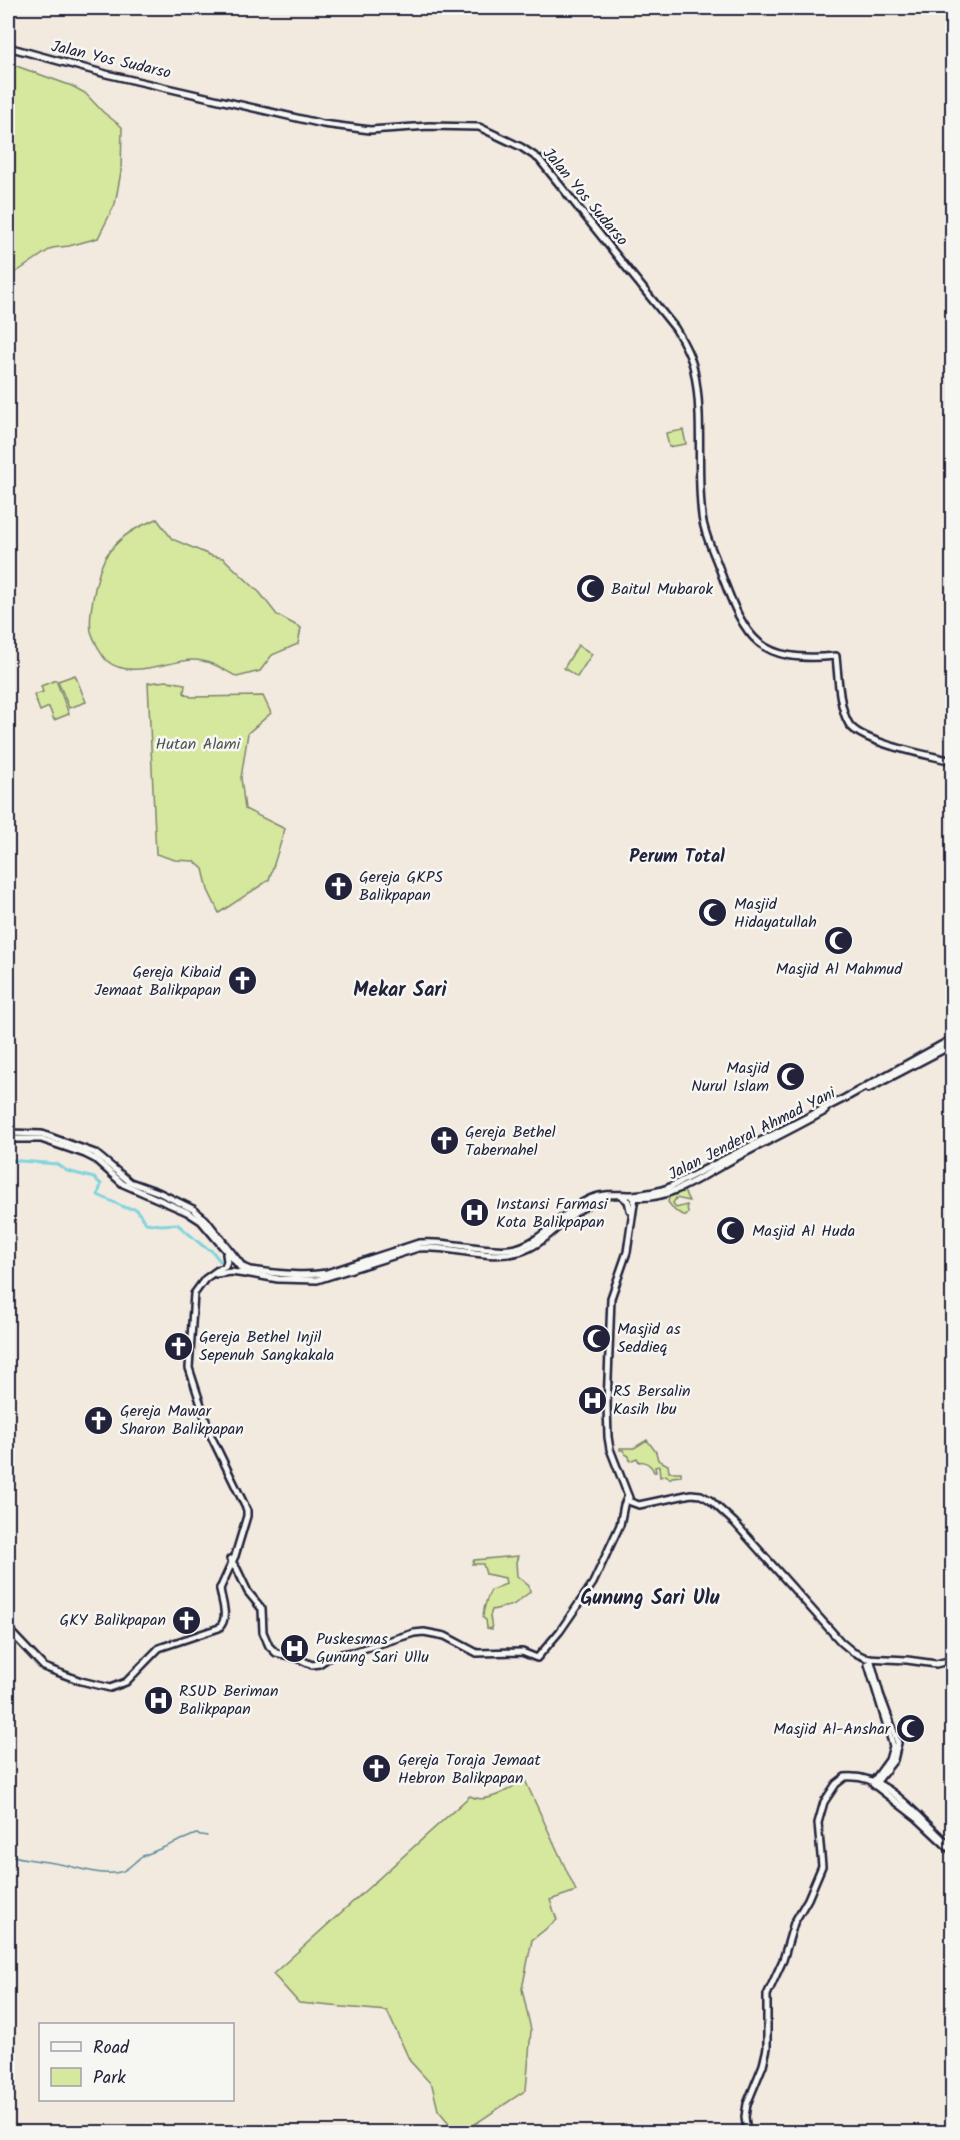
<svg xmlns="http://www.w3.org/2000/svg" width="960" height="2140" viewBox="0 0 960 2140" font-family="Kalam,sans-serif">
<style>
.green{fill:#d5e89d;stroke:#7c856c;stroke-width:1.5}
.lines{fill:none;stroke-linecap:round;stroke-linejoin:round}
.stream{stroke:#5c8d9c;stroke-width:1.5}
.canal{stroke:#83d4dd;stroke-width:3}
.secondary-casing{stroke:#22223b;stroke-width:10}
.secondary{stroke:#f6f6f2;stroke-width:5}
.labels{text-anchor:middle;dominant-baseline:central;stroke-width:5;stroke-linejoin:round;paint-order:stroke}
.street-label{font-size:16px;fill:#22223b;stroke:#f6f6f2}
.poi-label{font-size:16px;fill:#22223b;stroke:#f6f6f2;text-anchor:start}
.park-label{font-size:16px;fill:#4f5454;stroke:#f6f6f2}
.neighbourhood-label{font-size:18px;font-weight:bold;fill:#22223b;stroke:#f6f6f2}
.quarter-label{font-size:20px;font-weight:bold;fill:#22223b;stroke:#f6f6f2}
</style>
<rect width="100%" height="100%" fill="#f2e9df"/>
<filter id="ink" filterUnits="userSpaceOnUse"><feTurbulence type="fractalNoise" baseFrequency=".0167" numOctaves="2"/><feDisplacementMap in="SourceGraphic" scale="12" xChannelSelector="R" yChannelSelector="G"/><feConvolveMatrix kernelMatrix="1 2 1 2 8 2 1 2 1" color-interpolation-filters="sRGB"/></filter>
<g filter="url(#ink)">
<!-- green -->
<g class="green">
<polygon points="8,63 72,86 85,93 103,112 122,127 121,172 115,204 98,238 69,246 52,248 12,275 8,267"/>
<polygon points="683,430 686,444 669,447 666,433"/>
<path d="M157,519L172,539L212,556L223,558L260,593L277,615L301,628L298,644L272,655L260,671L237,677C223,669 208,659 191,660C165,662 128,680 106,660C101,655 93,638 91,631C88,614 98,565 109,552C123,534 137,527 157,519Z"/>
<polygon points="578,645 592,654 577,677 564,668"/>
<polygon points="75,675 86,702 69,708 58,681"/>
<polygon points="56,680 69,714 54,720 49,707 40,711 34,695 43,692 41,686"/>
<polygon points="167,681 185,684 184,693 191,697 263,696 271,713 248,733 241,778 245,809 285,829 269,880 219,913 208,890 203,869 194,861 175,860 156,854 148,683"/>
<polygon points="684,1191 689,1201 676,1198 673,1203 676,1208 687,1205 688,1213 686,1216 675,1211 668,1202 669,1197"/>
<path d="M647,1440L656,1452L658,1460L668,1465L669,1472H681V1476L672,1477L670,1479L666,1475L660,1477L659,1466L655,1467L656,1472H654C652,1466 645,1460 639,1462L637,1458L630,1461L629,1456L625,1454L623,1450H620V1448H634Z"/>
<path d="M518,1556L516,1562L517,1576L529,1586L530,1592L513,1605L492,1610L490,1616L492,1629L487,1628L486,1620L483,1618C483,1610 487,1597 491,1590L506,1584L505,1578L486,1574L483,1564H472L474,1560Z"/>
<path d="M524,1778L576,1891L550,1900L557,1920L532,1940L522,1989L531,2030L526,2090L463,2132H452L448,2122L438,2110L432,2085L410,2061L387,2011L299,2003L273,1974L470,1796C486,1805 512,1789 524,1778Z"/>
</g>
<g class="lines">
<!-- stream -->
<path class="stream" d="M8,1854C22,1860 39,1860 54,1863C76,1866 98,1877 120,1872C128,1871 135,1860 143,1856L196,1834L207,1836"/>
<!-- canal -->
<polyline class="canal" points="8,1160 57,1164 67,1171 94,1178 101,1184 98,1195 126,1208 136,1209 146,1223 161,1225 177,1224 203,1246 212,1251 220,1261"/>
<defs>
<g id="secondary">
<path d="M8,47L106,74L323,124L370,130L429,126L479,127L521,147L539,159L675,328C683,341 691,355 694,370C704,418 696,468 702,516C704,535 715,555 721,573C746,641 759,663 836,656C838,675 839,708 849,724C861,743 929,755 952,761"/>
<polyline points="868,1089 952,1045"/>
<path d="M8,1133L42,1134L95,1153L130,1182L158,1192L193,1209L206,1220L243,1267L250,1270C276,1273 301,1277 327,1273L419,1243C450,1240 480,1252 510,1249C543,1245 562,1210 592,1198C605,1193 619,1195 632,1195C645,1194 657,1192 668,1188L845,1098L952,1039"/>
<path d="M8,1139H41L85,1154L95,1159L123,1184L187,1212L201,1221L245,1273L278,1279L317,1280L418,1248C454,1245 491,1263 525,1250C554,1238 572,1206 603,1199"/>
<polyline points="623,1197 628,1201 630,1210"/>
<path d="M633,1197C670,1202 708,1172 739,1156C768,1141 797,1127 825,1111"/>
<polyline points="216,1274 231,1272 245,1274"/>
<polyline points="629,1498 610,1449 608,1437 607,1405 611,1298 627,1252 635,1197"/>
<polyline points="628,1501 639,1505 691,1494 701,1495 710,1500 735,1523 841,1642 853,1652 866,1658 907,1660 936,1664 952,1660"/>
<polyline points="230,1559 237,1569 248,1592 262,1609 263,1632 269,1646 276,1653 297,1658 312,1665 319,1664 331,1656 353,1652 414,1633 424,1632 445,1636 477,1653 522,1652 537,1658 560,1631 593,1583 620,1525 624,1505 628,1496"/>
<polyline points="220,1589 235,1556 247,1516 247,1510 211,1436 189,1368 194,1294 205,1279 219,1269 225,1267 227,1261 226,1254"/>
<path d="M8,1629L44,1667L81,1681L110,1688L126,1682L159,1648L219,1628C230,1617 221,1601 220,1588"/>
<polyline points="870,1658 880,1694 898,1743 894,1760 876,1783"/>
<polyline points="868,1664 893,1746 889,1760 873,1782"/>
<polyline points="873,1784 917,1818 952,1851"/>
<path d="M747,2132L745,2117L747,2104L763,2065L767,2048V1995L783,1960L794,1923L808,1899L822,1866L818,1823L824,1802L836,1784L845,1777C890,1773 920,1822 952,1847"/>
</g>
</defs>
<!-- secondary casing -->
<use href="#secondary" class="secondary-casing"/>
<!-- secondary -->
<use href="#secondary" class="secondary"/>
</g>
</g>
<!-- icons -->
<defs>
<symbol id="mosque-disc" viewBox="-11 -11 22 22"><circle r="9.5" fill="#22223b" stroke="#f6f6f2"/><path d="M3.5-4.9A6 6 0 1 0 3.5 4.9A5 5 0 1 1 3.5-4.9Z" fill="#fff"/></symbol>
<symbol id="church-disc" viewBox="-11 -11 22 22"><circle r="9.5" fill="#22223b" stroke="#f6f6f2"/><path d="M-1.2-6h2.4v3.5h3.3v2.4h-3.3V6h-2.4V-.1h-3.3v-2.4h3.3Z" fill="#fff"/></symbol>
<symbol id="hospital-disc" viewBox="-11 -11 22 22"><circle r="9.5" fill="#22223b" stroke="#f6f6f2"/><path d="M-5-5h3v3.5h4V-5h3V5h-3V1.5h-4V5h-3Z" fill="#fff"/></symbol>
</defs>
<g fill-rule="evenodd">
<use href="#mosque-disc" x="574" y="572" width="33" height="33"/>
<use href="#church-disc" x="322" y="870" width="33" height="33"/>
<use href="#mosque-disc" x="696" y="896" width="33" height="33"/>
<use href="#mosque-disc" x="822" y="924" width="33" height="33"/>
<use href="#church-disc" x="226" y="964" width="33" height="33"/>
<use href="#mosque-disc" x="774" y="1060" width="33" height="33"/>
<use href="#church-disc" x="428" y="1124" width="33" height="33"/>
<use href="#hospital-disc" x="458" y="1196" width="33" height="33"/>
<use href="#mosque-disc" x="714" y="1214" width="33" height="33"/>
<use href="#mosque-disc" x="580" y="1322" width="33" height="33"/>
<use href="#church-disc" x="162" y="1330" width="33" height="33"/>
<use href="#hospital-disc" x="576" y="1384" width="33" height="33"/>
<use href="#church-disc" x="82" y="1404" width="33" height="33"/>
<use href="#church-disc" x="170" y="1604" width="33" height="33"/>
<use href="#hospital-disc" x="278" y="1632" width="33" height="33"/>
<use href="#hospital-disc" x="142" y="1684" width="33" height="33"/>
<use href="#mosque-disc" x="894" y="1712" width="33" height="33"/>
<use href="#church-disc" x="360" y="1752" width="33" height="33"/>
</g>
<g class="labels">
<!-- street labels -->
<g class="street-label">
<text transform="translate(111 60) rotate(13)">Jalan Yos Sudarso</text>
<text transform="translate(585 197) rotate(50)">Jalan Yos Sudarso</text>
<text transform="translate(752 1134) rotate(-27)">Jalan Jenderal Ahmad Yani</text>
</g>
<!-- poi labels -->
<g class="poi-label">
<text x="611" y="589">Baitul Mubarok</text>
<text x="359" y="877">Gereja GKPS<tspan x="359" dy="18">Balikpapan</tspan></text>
<text x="734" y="904">Masjid<tspan x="734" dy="18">Hidayatullah</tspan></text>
<text x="839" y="969" text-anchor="middle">Masjid Al Mahmud</text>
<text x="221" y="972" text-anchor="end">Gereja Kibaid<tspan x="221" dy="18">Jemaat Balikpapan</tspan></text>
<text x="769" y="1068" text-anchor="end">Masjid<tspan x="769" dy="18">Nurul Islam</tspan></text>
<text x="465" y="1132">Gereja Bethel<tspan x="465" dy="18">Tabernahel</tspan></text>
<text x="496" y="1204">Instansi Farmasi<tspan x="496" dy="18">Kota Balikpapan</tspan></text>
<text x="752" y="1231">Masjid Al Huda</text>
<text x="617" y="1329">Masjid as<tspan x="617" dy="18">Seddieq</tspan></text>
<text x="199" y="1337">Gereja Bethel Injil<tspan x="199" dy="18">Sepenuh Sangkakala</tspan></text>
<text x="613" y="1391">RS Bersalin<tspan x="613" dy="18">Kasih Ibu</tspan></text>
<text x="120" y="1411">Gereja Mawar<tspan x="120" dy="18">Sharon Balikpapan</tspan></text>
<text x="166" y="1620" text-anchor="end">GKY Balikpapan</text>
<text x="316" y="1639">Puskesmas<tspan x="316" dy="18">Gunung Sari Ullu</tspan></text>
<text x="179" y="1691">RSUD Beriman<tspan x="179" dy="18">Balikpapan</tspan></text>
<text x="890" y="1729" text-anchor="end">Masjid Al-Anshar</text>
<text x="398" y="1760">Gereja Toraja Jemaat<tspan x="398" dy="18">Hebron Balikpapan</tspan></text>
</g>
<!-- park labels -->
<g class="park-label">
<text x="198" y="744">Hutan Alami</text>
</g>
<!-- neighbourhood labels -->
<g class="neighbourhood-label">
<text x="677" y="857">Perum Total</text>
</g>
<!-- quarter labels -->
<g class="quarter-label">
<text x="400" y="991">Mekar Sari</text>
<text x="650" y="1599">Gunung Sari Ulu</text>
</g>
</g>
<!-- margin -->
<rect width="960" height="2140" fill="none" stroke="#f6f6f2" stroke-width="30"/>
<rect x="15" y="15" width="930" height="2110" fill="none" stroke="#22223b" stroke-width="2" filter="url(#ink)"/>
<!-- legend -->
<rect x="39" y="2023" width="195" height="78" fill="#f6f6f2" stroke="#a1a1a9" stroke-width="1.5"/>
<rect x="51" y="2042" width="30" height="9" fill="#f6f6f2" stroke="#a1a1a9" stroke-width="1.5"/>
<text x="93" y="2053" font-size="18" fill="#22223b">Road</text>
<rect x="51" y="2068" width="30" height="18" fill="#d5e89d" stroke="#a1a1a9" stroke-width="1.5"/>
<text x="93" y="2083" font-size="18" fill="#22223b">Park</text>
</svg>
